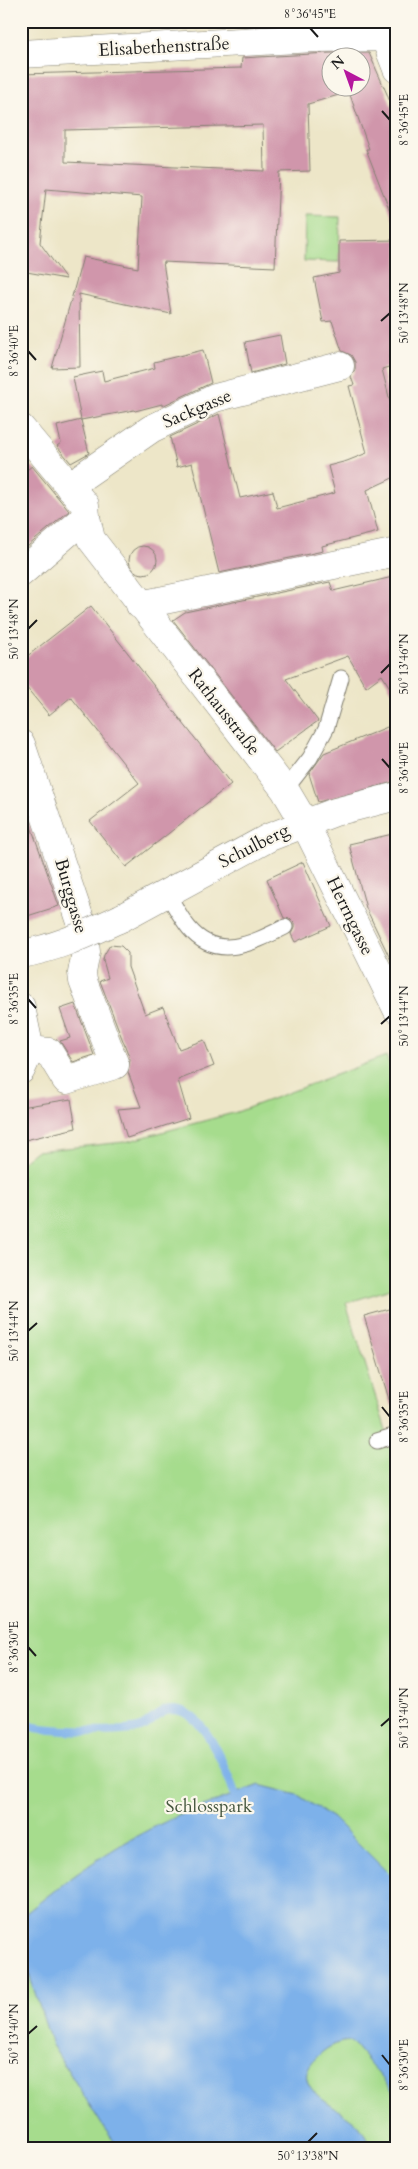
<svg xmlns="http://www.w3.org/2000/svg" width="418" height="2169" viewBox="0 0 418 2169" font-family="Cardo,serif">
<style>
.green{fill:#a6dc8d;stroke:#617c54}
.water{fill:#7db1ea;stroke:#4c6683}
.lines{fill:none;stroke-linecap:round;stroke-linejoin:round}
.stream{stroke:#7db1ea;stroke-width:9}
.building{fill:#d096ab;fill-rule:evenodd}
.service-casing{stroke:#848172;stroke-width:17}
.minor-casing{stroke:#848172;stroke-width:29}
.service{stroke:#fff;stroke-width:15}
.minor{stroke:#fff;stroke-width:28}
.minor-bridge-casing{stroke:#848172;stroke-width:29;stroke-linecap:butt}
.minor-bridge{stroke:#fff;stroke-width:28}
.ticks{fill:none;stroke:#1c1c1c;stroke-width:2}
.labels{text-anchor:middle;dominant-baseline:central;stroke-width:4.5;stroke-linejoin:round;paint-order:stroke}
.street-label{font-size:18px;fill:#1c1c1c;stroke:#fbf7ec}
.park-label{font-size:18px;fill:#45563e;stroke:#fbf7ec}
.neatline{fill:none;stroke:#1c1c1c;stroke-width:2}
.ticks-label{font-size:12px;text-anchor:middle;fill:#1c1c1c}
</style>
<rect width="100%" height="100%" fill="#fbf7ec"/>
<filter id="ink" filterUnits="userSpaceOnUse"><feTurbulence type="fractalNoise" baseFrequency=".02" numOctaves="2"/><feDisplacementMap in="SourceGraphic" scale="10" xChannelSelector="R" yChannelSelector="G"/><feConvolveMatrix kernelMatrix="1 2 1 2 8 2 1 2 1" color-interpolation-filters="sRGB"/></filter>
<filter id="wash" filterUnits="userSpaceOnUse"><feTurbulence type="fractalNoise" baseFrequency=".0096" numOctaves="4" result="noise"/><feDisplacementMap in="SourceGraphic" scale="20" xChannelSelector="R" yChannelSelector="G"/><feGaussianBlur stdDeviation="1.12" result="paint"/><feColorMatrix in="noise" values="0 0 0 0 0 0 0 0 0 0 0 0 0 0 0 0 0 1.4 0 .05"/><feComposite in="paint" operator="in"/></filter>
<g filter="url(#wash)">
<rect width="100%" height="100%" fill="#ede6c8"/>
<!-- green -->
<g class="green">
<polygon points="305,216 340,217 339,262 304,261"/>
<polygon points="386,1056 397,1081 397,1287 346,1303 397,1465 397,2148 21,2148 21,1163 36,1151 125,1142 237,1112"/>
</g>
<!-- water -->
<path class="water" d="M259,1785L298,1795L333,1818L397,1882V2096L351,2041C336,2042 325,2048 315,2059C285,2089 344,2109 358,2125C364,2132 368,2140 372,2148H119L104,2128L52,2045L26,1965L23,1936L26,1913C61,1885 96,1858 135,1837C174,1815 218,1801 259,1785Z"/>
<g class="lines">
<!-- stream -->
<path class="stream" d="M21,1722C27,1724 33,1728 39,1728C58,1731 127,1734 142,1727C151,1723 158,1712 168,1710C202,1703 226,1770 235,1794"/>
</g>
<g id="blocks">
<!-- building -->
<g class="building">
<polygon points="243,21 306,21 306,23 243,26"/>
<path d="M329,53H369L387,94L397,121V224H395L366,149H369L349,92L308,104L310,171L279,172L275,267L163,262L171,314L79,294L80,367L52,368L83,257L138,268L142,197L46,189L40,243L66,279L21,271V74L241,68L242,58ZM330,58H360V88H330ZM263,125L264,171L65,162V130Z"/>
<polygon points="397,240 397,354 389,356 392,366 382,369 393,413 397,411 397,476 367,490 378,532 322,546 323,551 219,573 192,463 177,467 170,437 219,414 240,498 273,491 277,508 335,493 328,466 347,461 367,453 349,386 354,385 351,377 355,370 355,362 351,355 342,351 332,321 323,322 314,278 339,273 339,241"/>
<polygon points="280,335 285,364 251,373 245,342"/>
<polygon points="203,350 211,383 162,406 162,404 135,411 134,410 81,420 73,377 102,371 104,381 155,368 154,362"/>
<polygon points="81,420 89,453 71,463 57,446 61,443 57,426"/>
<polygon points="32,466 69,511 21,552 21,474"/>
<circle cx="143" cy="560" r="14"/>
<polygon points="397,576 397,699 382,675 366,687 348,656 286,679 318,721 275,752 173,620 185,612 330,582 333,591"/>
<polygon points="91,606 231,784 126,867 90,821 139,783 71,697 49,715 21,681 21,661"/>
<polygon points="397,723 397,781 318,802 309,774 324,753"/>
<polygon points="21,798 59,906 21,918"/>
<polygon points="397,833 397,973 366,908 349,844"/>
<polygon points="303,862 331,926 295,942 291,934 294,928 294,923 290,919 284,918 267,879"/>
<polygon points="110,945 121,946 128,953 128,967 145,1014 163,1007 179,1049 204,1040 214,1066 178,1080 189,1118 127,1138 118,1109 141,1107 128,1072 130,1059 100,981 108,978 103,960 104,955"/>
<polygon points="75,1004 94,1055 73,1062 60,1041 70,1038 60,1009"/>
<polygon points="71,1099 76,1128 21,1141 21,1107"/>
<polygon points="397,1307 397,1406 391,1406 364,1316"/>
</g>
</g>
</g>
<g filter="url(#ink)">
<use href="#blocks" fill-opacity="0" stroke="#848172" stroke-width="1"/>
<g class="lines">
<defs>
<g id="service">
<polyline points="285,790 310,758 326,729 341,678"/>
<path d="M166,892C174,904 180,917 189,928C217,962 253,943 285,927"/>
<polyline points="377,1441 397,1435"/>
</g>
<g id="minor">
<polyline points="385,38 397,69"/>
<polyline points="21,54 315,38 397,37"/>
<polyline points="21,428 85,505 86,517 91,539 285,790 304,822 397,1009"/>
<polyline points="70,488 83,476 151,429 215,398 340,366"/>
<polyline points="21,573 86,517"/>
<polyline points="140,605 397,552"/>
<polyline points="21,744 83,928 86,952 82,973 83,981 115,1065 66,1080 49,1052 30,1050"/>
<polyline points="121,918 270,837 335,812 397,796"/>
<polyline points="21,1007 30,1050 21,1070"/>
</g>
</defs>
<!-- service casing -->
<use href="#service" class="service-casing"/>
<!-- minor casing -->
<use href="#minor" class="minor-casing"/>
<!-- service -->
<use href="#service" class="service"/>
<!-- minor -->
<use href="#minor" class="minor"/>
<defs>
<path id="minor-bridge" d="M21,954C57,948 88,933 121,918"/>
</defs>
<!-- minor-bridge casing -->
<use href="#minor-bridge" class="minor-bridge-casing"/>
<!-- minor-bridge -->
<use href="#minor-bridge" class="minor-bridge"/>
</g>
</g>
<!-- ticks -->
<path class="ticks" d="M310,28L318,37M382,111L390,120M381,321L390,313M28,351L36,360M28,629L37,620M381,673L390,664M382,759L390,768M28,999L36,1008M381,1024L390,1016M28,1331L37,1323M382,1407L390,1417M28,1647L36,1656M381,1726L390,1718M28,2034L37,2026M382,2055L390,2065M308,2142L317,2133"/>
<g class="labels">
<!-- street labels -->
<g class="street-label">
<text transform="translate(164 47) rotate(-3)">Elisabethenstraße</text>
<text transform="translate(197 409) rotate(-23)">Sackgasse</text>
<text transform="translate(224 712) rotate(52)">Rathausstraße</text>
<text transform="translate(254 846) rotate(-27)">Schulberg</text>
<text transform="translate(71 896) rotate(74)">Burggasse</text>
<text transform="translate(350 916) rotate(64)">Herrngasse</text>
</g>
<!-- park labels -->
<g class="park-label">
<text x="209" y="1806">Schlosspark</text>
</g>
</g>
<!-- margin -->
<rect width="418" height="2169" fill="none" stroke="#fbf7ec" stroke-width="55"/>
<!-- north arrow -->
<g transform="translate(346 72) rotate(319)"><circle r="24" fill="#fbf7ec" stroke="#a29f99"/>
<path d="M0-4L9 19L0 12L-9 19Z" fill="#b5179e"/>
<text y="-8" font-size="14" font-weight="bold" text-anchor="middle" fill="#1c1c1c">N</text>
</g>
<rect x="28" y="28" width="362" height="2114" class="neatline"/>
<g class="ticks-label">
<text x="310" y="18">8°36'45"E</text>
<text transform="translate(404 120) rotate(-90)" y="4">8°36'45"E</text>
<text transform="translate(404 313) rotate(-90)" y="4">50°13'48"N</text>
<text transform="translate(14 351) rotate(-90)" y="4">8°36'40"E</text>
<text transform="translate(14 629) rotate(-90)" y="4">50°13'48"N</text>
<text transform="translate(404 664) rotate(-90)" y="4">50°13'46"N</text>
<text transform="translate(404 768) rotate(-90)" y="4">8°36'40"E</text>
<text transform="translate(14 999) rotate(-90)" y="4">8°36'35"E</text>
<text transform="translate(404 1016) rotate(-90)" y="4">50°13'44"N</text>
<text transform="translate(14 1331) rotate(-90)" y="4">50°13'44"N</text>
<text transform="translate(404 1417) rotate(-90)" y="4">8°36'35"E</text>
<text transform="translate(14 1647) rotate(-90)" y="4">8°36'30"E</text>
<text transform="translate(404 1718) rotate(-90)" y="4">50°13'40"N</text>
<text transform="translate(14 2034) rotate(-90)" y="4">50°13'40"N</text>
<text transform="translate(404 2065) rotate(-90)" y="4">8°36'30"E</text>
<text x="308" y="2160">50°13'38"N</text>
</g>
</svg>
